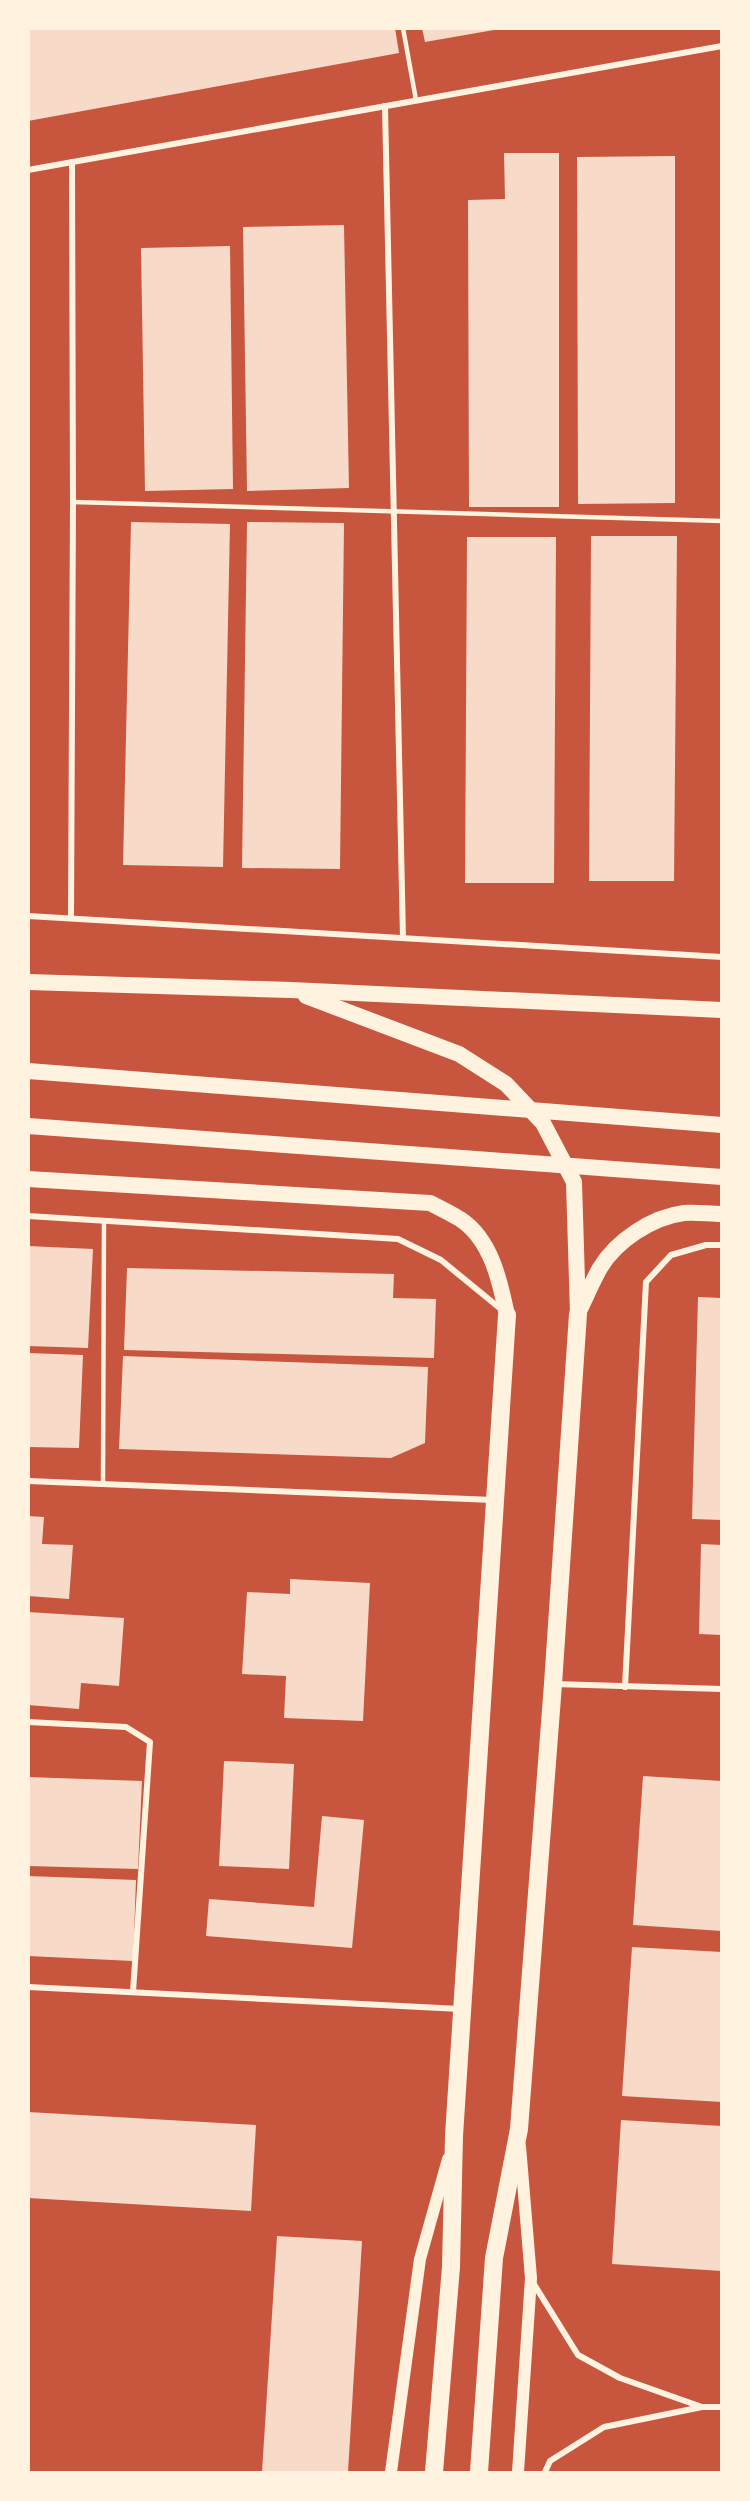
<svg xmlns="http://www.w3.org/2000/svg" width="750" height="2501" viewBox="0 0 750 2501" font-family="Overpass,sans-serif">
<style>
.building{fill:#f7dbc8}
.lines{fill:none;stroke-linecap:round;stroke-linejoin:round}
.service{stroke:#fff3e0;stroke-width:4.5}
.minor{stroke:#fff3e0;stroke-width:6}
.secondary{stroke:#fff3e0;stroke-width:12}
.trunk{stroke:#fff3e0;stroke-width:16}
.motorway{stroke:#fff3e0;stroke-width:18}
</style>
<rect width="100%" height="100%" fill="#c8553d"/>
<!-- building -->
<g class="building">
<polygon points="38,28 395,28 399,53 28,121 28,30"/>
<polygon points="422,28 494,28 494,30 425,42"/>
<polygon points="504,153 559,153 559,507 469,507 468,200 505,199"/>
<polygon points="675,156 675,503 578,504 577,157"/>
<polygon points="344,225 349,488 247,491 243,227"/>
<polygon points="230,246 233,489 145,491 141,248"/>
<polygon points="131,522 230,524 223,867 123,865"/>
<polygon points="247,522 344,523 340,869 242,868"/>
<polygon points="591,536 677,536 674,881 589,881"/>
<polygon points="467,537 556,537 554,883 465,883"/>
<polygon points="28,1246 93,1249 88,1348 28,1346"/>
<polygon points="127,1268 394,1274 393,1298 436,1299 434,1358 124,1350"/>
<polygon points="698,1297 722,1298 722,1520 692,1519"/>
<polygon points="28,1353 83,1355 79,1448 28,1447"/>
<polygon points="123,1356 428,1367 425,1443 391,1458 119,1449"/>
<polygon points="28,1516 44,1517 42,1544 73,1545 69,1599 28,1596"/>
<polygon points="701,1544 722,1545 722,1635 699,1634"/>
<polygon points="290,1579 370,1583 363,1721 284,1718 286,1676 242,1674 247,1592 290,1594"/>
<polygon points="28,1612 124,1618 119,1686 81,1683 79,1709 28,1705"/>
<polygon points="224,1761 294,1764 289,1869 219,1866"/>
<polygon points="643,1776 722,1781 722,1931 633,1925"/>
<polygon points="28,1777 142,1781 138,1869 28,1866"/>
<polygon points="322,1816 364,1820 352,1948 206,1936 209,1899 314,1907"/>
<polygon points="28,1876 136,1880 133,1961 28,1956"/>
<polygon points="632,1947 722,1952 722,2102 622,2096"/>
<polygon points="28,2112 256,2125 251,2211 28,2198"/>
<polygon points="621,2120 722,2126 722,2271 612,2264"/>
<polygon points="277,2236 362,2241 348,2472 262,2472"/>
</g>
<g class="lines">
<!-- service -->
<g class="service">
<polyline points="403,28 416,100"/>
<polyline points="73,502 722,521"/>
<polyline points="103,1484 104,1221"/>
</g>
<!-- minor -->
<g class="minor">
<polyline points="385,106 403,938"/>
<polyline points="28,170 722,46"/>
<polyline points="28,916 722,957"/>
<polyline points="71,917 73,502 72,162"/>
<polyline points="28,1216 398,1239 441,1260 502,1310"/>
<polyline points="28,1481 493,1500"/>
<polyline points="554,1684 722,1689"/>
<polyline points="625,1687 646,1282 671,1255 706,1245 722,1245"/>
<polyline points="28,1722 126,1727 150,1742 133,1992"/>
<polyline points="28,1987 460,2009"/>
<polyline points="532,2281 578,2355 620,2378 702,2407"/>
<polyline points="545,2472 550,2461 604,2427 702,2407 722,2407"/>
</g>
<!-- secondary -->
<g class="secondary">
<polyline points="391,2472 420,2259 448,2159"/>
<polyline points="518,2472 531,2278 520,2146"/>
</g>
<!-- trunk -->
<g class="trunk">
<polyline points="28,982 291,990 722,1010"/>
<polyline points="306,996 459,1054 506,1084 543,1123 574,1182 578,1314"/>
<polyline points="28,1071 722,1125"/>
<polyline points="28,1126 722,1177"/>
<path d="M28,1179L430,1203C440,1208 450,1213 460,1219C491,1239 500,1281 507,1315"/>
<path d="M579,1311C586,1297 592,1282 600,1268C616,1241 652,1217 684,1213C696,1212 709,1214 722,1214"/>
</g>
<!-- motorway -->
<g class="motorway">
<polyline points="434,2472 451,2267 454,2136 507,1315"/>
<polyline points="479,2472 494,2258 519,2129 553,1684 578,1314"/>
</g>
</g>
<!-- border -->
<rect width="750" height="2501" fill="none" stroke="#fff3e0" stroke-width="60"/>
</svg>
